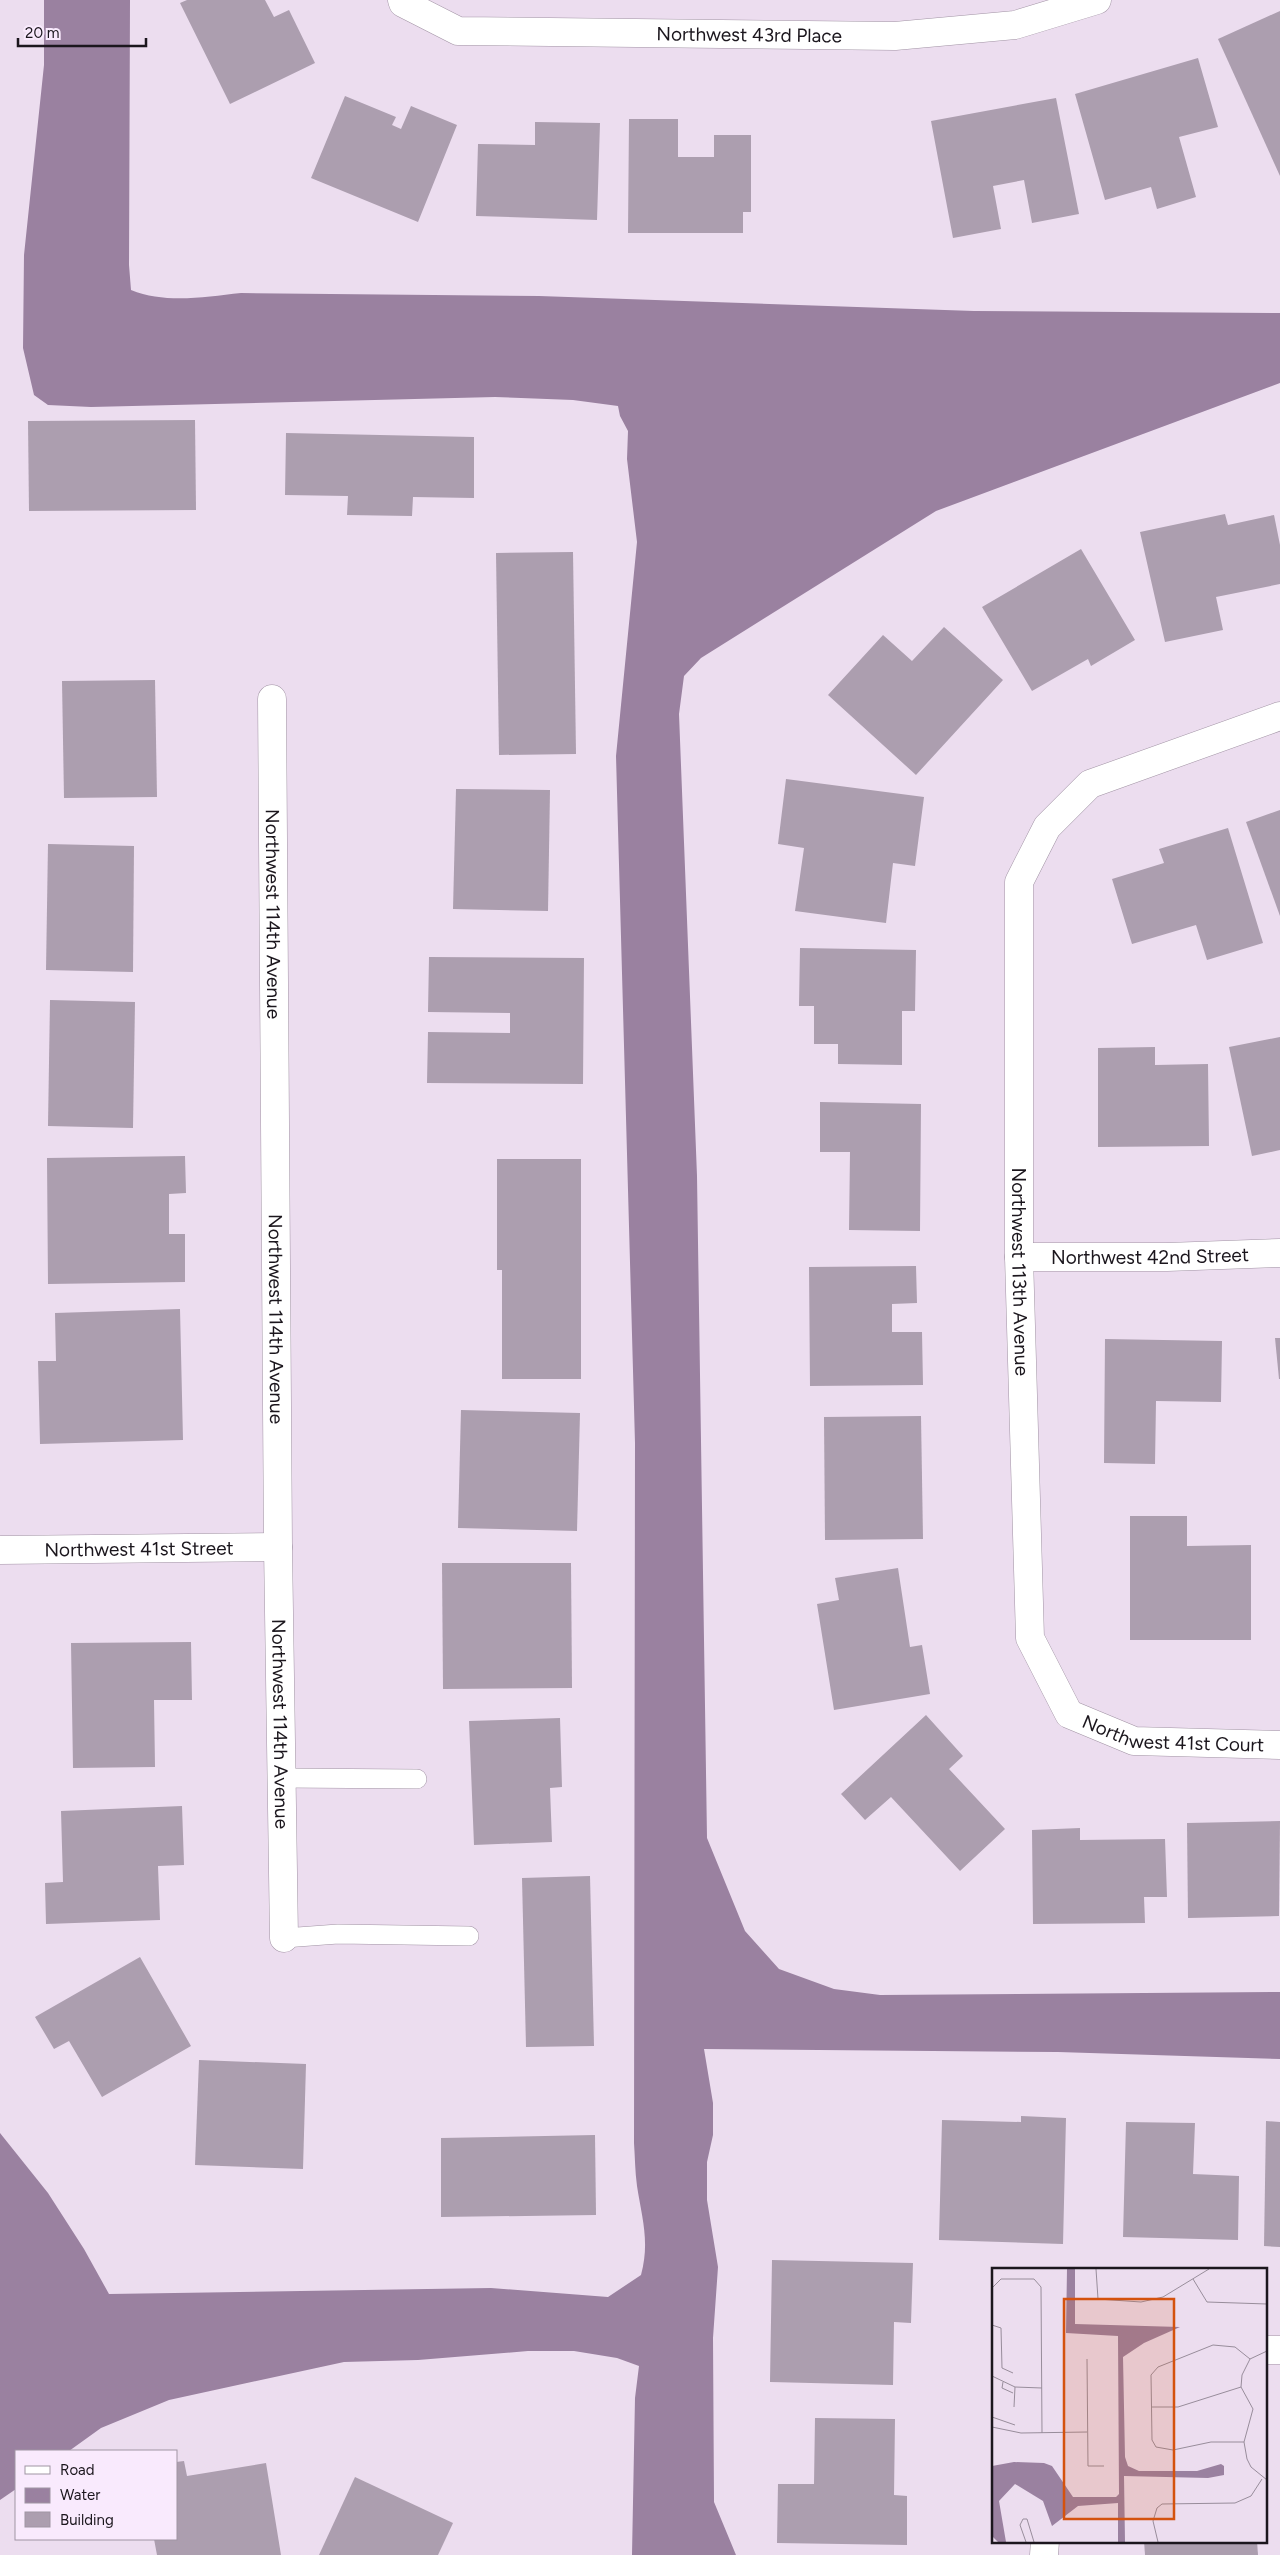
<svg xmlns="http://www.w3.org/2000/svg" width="1280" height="2555" viewBox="0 0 1280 2555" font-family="Figtree,sans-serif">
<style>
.water{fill:#9a81a0}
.building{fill:#ac9eaf}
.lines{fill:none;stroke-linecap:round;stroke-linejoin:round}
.service-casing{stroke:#a193a4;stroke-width:20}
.minor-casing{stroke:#a193a4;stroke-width:29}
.service{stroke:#fff;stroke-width:19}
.minor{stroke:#fff;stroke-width:28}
.labels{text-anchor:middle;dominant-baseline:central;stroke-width:4;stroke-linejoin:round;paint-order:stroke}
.street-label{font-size:19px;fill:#1b161d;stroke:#f9eafd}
.inset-road{fill:none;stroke:#988d9b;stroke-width:1}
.view{fill:#d4520e;fill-opacity:0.15;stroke:#d4520e;stroke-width:2.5}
.inset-edge{fill:none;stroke:#1b161d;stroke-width:2.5}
</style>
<rect width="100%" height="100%" fill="#ecddef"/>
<!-- water -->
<path class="water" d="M44,0H130L129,265L131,290C166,304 204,297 241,293L539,296L974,311L1280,313V383L936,511L701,658L684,676L679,714L697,1176L707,1838L745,1931L779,1969L834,1989L880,1995L1280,1992V2059L1058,2052L704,2049L713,2103V2135L707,2162V2200L718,2267L713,2338L714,2502L736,2555H632L635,2398L639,2366L617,2358L574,2351H528L418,2360L344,2362L169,2400L101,2428L69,2451H16V2489L0,2500V2133L48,2193L84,2249L109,2294L491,2288L608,2297L641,2275C650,2242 642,2218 637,2186C635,2172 635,2157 634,2143L635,1443L616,756L637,542L627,459L628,431L620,416L618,406L573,400L495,397L91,407L48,405L34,395L23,348L24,255L44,65Z"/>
<!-- building -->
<g class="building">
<polygon points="187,0 265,0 274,17 289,10 315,63 230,104 180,3"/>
<polygon points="1280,11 1280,176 1218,39"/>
<polygon points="1198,58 1218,127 1179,137 1196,197 1157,209 1151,187 1105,200 1075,94"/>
<polygon points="345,96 396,117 392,125 401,129 411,106 457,125 418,222 311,178"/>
<polygon points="1056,98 1079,214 1032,223 1024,180 993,186 1001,229 953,238 931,121"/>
<polygon points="629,119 678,119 678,157 714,157 714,135 751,135 751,212 743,212 743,233 628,233"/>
<polygon points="535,122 600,123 597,220 476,216 478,144 535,145"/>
<polygon points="195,420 196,510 29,511 28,421"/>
<polygon points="286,433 474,437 474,498 413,497 412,516 347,515 348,496 285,495"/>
<polygon points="1225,514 1228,525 1274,515 1280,545 1280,584 1216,597 1223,630 1165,642 1140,532"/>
<polygon points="1081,549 1135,640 1091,666 1088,659 1032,691 982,607"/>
<polygon points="573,552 576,754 499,755 496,553"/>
<polygon points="944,627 1003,680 916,775 828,695 883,635 912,661"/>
<polygon points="155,680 157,797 64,798 62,681"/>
<polygon points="786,779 924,797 915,866 893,863 886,923 795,911 804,848 778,844"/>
<polygon points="456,789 550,790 548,911 453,909"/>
<polygon points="1280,810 1280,916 1246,822"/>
<polygon points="1228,828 1263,943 1207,960 1196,925 1132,944 1112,879 1164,863 1159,849"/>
<polygon points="48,844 134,846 133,972 46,970"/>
<polygon points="800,948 916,950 915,1011 902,1011 902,1065 838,1064 838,1044 814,1044 814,1006 799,1006"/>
<polygon points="429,957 584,958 583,1084 427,1083 428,1032 510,1033 510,1013 428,1012"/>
<polygon points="50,1000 135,1002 133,1128 48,1126"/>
<polygon points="1280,1037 1280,1150 1252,1156 1229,1047"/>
<polygon points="1155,1047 1155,1065 1208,1064 1209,1146 1098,1147 1098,1048"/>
<polygon points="820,1102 921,1104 920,1231 849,1230 850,1152 820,1152"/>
<polygon points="185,1156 186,1193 169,1194 169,1234 185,1234 185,1282 48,1284 47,1158"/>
<polygon points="497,1159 581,1159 581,1379 502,1379 502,1270 497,1270"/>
<polygon points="916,1266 917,1303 892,1304 892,1332 922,1332 923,1385 810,1386 809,1267"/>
<polygon points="180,1309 183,1440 40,1444 38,1361 56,1361 55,1313"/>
<polygon points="1275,1338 1280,1338 1280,1379 1279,1379"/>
<polygon points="1105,1339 1222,1341 1221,1402 1156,1401 1155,1464 1104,1463"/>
<polygon points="461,1410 580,1413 577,1531 458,1528"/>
<polygon points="921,1416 923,1539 825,1540 824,1417"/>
<polygon points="1130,1516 1187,1516 1187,1546 1251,1545 1251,1640 1130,1640"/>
<polygon points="442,1563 571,1563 572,1688 443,1689"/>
<polygon points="898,1568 910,1647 922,1645 930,1694 834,1710 817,1604 839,1600 835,1578"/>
<polygon points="191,1642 192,1700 154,1700 155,1767 73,1768 71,1643"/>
<polygon points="926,1715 963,1756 949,1769 1005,1829 960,1871 891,1797 865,1820 841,1794"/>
<polygon points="560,1718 562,1787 550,1788 552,1842 474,1845 469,1721"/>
<polygon points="182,1806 184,1865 158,1866 160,1920 46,1924 45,1883 63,1882 61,1811"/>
<polygon points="1280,1821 1279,1916 1188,1918 1187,1823"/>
<polygon points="1080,1828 1080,1840 1165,1839 1167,1897 1144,1897 1145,1923 1033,1924 1032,1830"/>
<polygon points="590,1876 594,2046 526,2047 522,1878"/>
<polygon points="140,1957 191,2046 102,2097 69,2041 54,2049 35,2017"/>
<polygon points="199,2060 306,2064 303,2169 195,2165"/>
<polygon points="1021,2116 1066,2118 1063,2244 939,2240 942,2120 1021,2122"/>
<polygon points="1266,2121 1280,2122 1280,2247 1264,2246"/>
<polygon points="1126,2122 1195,2123 1193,2174 1239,2176 1238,2240 1123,2237"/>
<polygon points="595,2135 596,2215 441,2217 441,2138"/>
<polygon points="772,2260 913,2263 911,2323 894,2322 893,2385 770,2382"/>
<polygon points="815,2418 895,2419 894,2495 907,2496 907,2545 777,2543 778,2484 814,2484"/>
<polygon points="184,2461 187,2476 266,2463 281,2555 157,2555 154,2539 176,2539 176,2462"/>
<polygon points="355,2477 453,2523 438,2555 319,2555"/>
<polygon points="1144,2541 1257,2541 1258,2555 1145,2555"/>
</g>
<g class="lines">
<defs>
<g id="service">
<polyline points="282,1778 417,1779"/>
<polyline points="284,1938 338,1934 469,1936"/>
</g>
<g id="minor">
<path id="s1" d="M402,0L403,3L458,31L895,36L1015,25L1097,0"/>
<path id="s2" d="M272,699L278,1547L284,1938"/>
<path id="s3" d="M1280,716L1090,784L1047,827L1019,882V1257L1030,1638L1069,1714L1134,1741L1280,1745"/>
<path id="s4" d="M1019,1257H1167L1280,1253"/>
<path id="s5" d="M0,1550L278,1547"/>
<polyline points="1266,2350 1280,2350"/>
<polyline points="1044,2555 1045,2541"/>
</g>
</defs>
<!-- service casing -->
<use href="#service" class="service-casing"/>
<!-- minor casing -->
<use href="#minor" class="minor-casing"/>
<!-- service -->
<use href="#service" class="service"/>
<!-- minor -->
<use href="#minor" class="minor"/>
</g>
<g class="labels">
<!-- street labels -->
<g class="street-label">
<text stroke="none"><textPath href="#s1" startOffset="356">Northwest 43rd Place</textPath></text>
<text stroke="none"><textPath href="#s2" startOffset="215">Northwest 114th Avenue</textPath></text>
<text stroke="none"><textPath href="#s4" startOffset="131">Northwest 42nd Street</textPath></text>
<text stroke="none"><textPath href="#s3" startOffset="714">Northwest 113th Avenue</textPath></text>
<text stroke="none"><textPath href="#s2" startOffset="620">Northwest 114th Avenue</textPath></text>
<text stroke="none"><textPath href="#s5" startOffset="139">Northwest 41st Street</textPath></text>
<text stroke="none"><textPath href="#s2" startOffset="1025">Northwest 114th Avenue</textPath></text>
<text stroke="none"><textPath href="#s3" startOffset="1274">Northwest 41st Court</textPath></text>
</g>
</g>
<!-- overview -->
<g transform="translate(992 2268)">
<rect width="275" height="275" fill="#ecddef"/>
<path d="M75,1H83V56L188,59L152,75L131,89L133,189L136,198L147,203H205L229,196L232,198V207L216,210L132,208L133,274H126V235L86,238L60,258L51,233L23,216L7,233L14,274H6L0,268V198L22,194L52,195L60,198L81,229H124L127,226L126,68L74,65Z" fill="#9a81a0"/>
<path class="inset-road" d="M104,1L106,31L149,34L171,29L217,1M201,11L215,34L275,36M0,20L9,11H42L49,19L50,165M0,57L9,60L10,100L21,105M275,83L258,91L250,107L249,119L261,141L252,174L255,191L259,199L275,212M95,91L96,198H112M0,108L23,119L50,120M11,114L10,120L21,125M22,139L23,119M159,139H186L249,119M0,149L23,157M0,159L29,165L95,164M252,174H219L181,182L164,179L160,172L159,107L166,99L221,77L243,79L258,91M34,274L28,257L31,251H35L42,274M166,274L161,253L165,240L170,236L243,235L259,228L270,211"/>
<path class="view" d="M72,31H182V251H72Z"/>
<rect width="275" height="275" class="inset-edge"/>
</g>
<!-- legend -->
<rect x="15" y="2450" width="162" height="90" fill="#f9eafd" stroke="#a095a3"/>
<rect x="25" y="2466" width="25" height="8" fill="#ffffff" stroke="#a095a3"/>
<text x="60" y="2475" font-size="15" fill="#1b161d">Road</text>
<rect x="25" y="2488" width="25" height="15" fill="#9a81a0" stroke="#a095a3"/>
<text x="60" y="2500" font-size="15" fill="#1b161d">Water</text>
<rect x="25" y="2512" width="25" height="15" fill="#ac9eaf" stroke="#a095a3"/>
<text x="60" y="2525" font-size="15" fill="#1b161d">Building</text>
<!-- scale -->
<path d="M18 38v8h128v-8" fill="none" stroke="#1b161d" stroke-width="2.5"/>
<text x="25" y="38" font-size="15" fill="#1b161d" stroke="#f9eafd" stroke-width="4" paint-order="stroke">20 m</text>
</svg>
